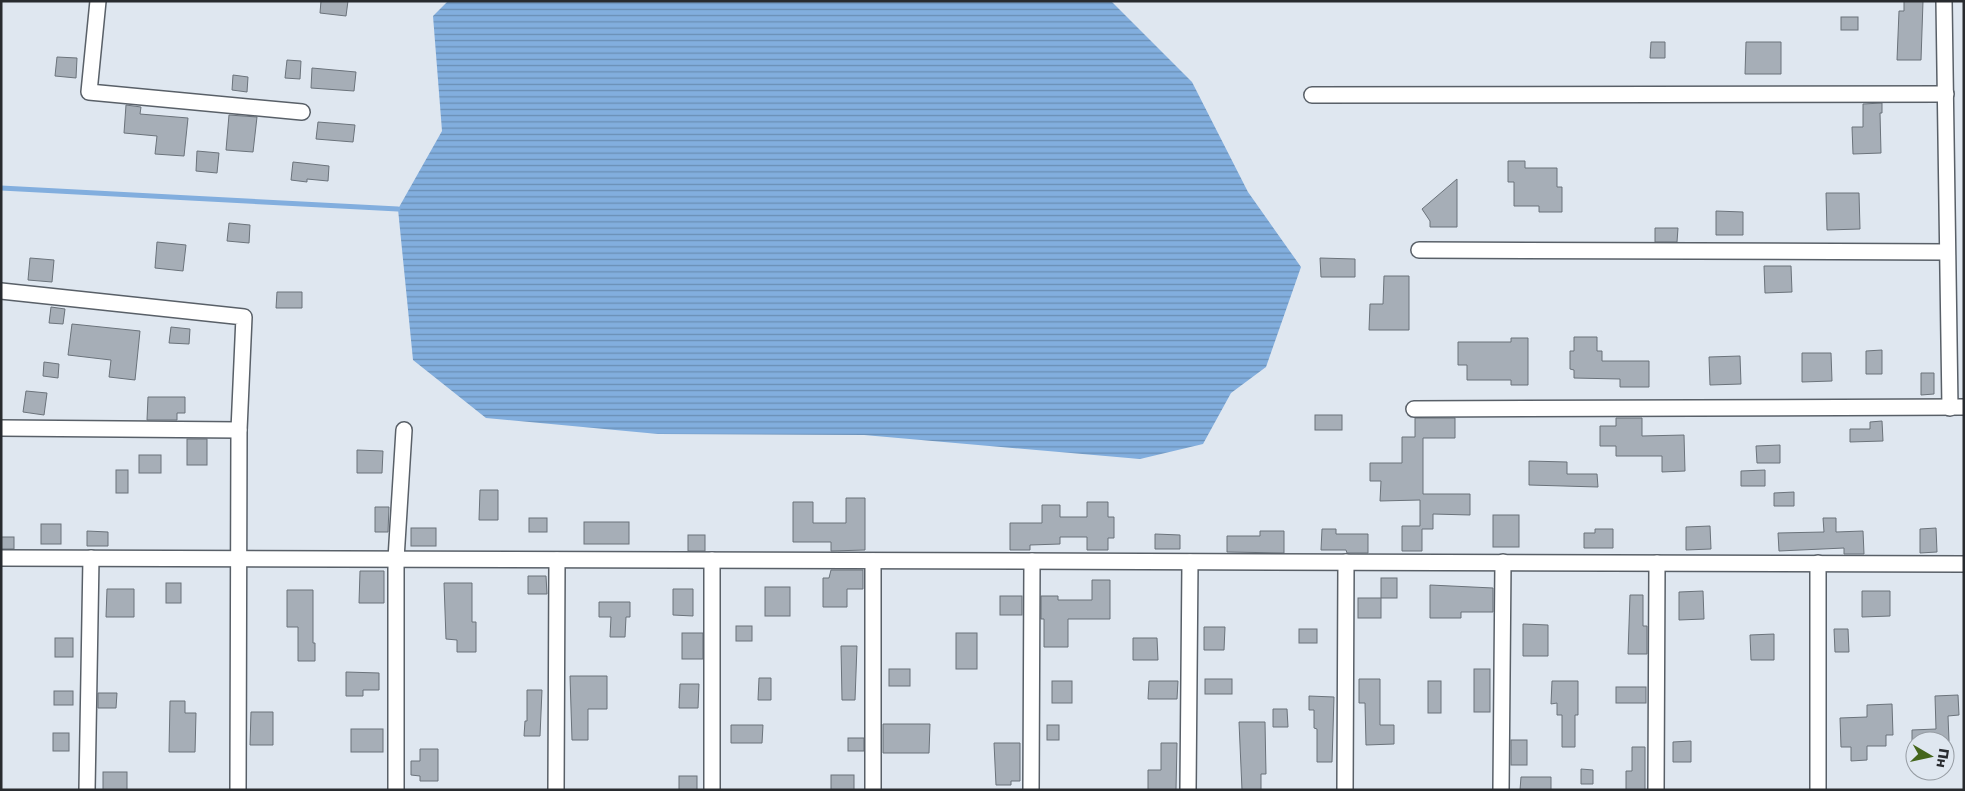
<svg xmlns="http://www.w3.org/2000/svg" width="1965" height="791" viewBox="0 0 1965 791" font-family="'Golos Text',sans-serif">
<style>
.water{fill:url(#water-rules)}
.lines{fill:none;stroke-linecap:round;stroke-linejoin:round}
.stream{stroke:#82aede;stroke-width:5}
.building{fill:#a6aeb7;stroke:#6b737b}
.minor-casing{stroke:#596068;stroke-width:18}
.minor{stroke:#fff;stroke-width:15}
</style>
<defs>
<pattern id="water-rules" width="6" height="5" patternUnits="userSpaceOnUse" patternTransform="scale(1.25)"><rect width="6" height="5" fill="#82aede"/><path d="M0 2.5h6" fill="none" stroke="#6a8eb4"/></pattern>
</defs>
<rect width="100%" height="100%" fill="#dfe7f0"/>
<!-- water -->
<polygon class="water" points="448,1 1111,1 1192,82 1248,192 1301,267 1266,367 1231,393 1203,444 1140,459 864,435 658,434 486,418 413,360 398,209 442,131 433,16"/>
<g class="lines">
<!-- stream -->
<polyline class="stream" points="1,188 398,209"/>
</g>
<!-- building -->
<g class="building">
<polygon points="321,1 348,1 346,16 320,13"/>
<polygon points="1904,1 1923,1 1921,60 1897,60 1899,11 1904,11"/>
<rect x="1841" y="17" width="17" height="13"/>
<polygon points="1651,42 1665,42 1665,58 1650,58"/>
<polygon points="1746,42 1781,42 1781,74 1745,74"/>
<polygon points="57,57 77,58 76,78 55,76"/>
<polygon points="287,60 301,61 300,79 285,78"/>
<polygon points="312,68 356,72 354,91 311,88"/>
<polygon points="233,75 248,77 247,92 232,90"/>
<polygon points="1882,103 1882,113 1880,113 1881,153 1853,154 1852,127 1863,127 1863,104"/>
<polygon points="126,105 141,107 140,114 188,118 184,156 155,154 157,136 124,133"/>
<polygon points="229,115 257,117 253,152 226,150"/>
<polygon points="318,122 355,125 353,142 316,139"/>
<polygon points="197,151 219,153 217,173 196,171"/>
<polygon points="1508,161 1525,161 1525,168 1557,168 1557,187 1562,187 1562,212 1539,212 1539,206 1514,206 1514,182 1508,182"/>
<polygon points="293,162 329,166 328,181 307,179 307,182 291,180"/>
<polygon points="1457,179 1457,227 1430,227 1430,221 1422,209"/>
<polygon points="1826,193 1859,193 1860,229 1827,230"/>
<polygon points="1716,211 1743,212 1743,235 1716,235"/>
<polygon points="229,223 250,225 249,243 227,241"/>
<polygon points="1655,228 1678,228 1677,242 1655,242"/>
<polygon points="157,242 186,245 183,271 155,268"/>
<polygon points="30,258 54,260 52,282 28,280"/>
<polygon points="1320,258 1355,259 1355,277 1321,277"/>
<polygon points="1764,266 1791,266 1792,292 1765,293"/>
<polygon points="1384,276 1409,276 1409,330 1369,330 1370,304 1383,304"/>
<polygon points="277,292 302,292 302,308 276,308"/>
<polygon points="51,307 65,309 63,324 49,323"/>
<polygon points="72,324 140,331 135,380 109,377 111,360 68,355"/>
<polygon points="171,327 190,329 189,344 169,343"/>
<polygon points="1574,337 1597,337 1597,351 1602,351 1602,361 1649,361 1649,387 1620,387 1620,379 1574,378 1574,370 1570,369 1570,351 1574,351"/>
<polygon points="1511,338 1528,338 1528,385 1511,385 1511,380 1467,380 1467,365 1458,365 1458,342 1511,342"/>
<polygon points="1882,350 1882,374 1866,374 1866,351"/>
<polygon points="1802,353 1831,353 1832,381 1802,382"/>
<polygon points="1740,356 1741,384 1710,385 1709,357"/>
<polygon points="44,362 59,364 58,378 43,376"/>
<polygon points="1921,373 1934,373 1934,394 1921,395"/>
<polygon points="26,391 47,393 44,415 23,412"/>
<polygon points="148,397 185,397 185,413 177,413 177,420 147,420"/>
<rect x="1315" y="415" width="27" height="15"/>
<polygon points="1415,418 1455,418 1455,438 1423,438 1423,494 1470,494 1470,515 1433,514 1433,529 1422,529 1422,551 1402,551 1402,526 1420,526 1420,500 1380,501 1381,481 1370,481 1370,463 1402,463 1402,437 1415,437"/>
<polygon points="1616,418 1642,418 1642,436 1684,435 1685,471 1662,472 1662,456 1616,456 1616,446 1600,446 1600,426 1616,426"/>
<polygon points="1882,421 1883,441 1850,442 1850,429 1870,429 1870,422"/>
<rect x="187" y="439" width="20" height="26"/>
<polygon points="1780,445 1780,463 1757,463 1756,446"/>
<polygon points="357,450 383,451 382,473 357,473"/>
<rect x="139" y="455" width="22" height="18"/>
<polygon points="1529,461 1567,462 1567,474 1597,474 1598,487 1529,485"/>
<rect x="116" y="470" width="12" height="23"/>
<polygon points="1765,470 1765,486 1741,486 1741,471"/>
<polygon points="480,490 498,490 498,520 479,520"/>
<polygon points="1794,492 1794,506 1774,506 1774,493"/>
<polygon points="846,498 865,498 865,550 831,551 831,542 793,542 793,502 813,502 813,523 846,523"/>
<polygon points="1087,502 1108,502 1108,517 1114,517 1114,538 1108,538 1108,550 1087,550 1087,537 1060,537 1060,544 1030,545 1030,550 1010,550 1010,523 1042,523 1042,505 1060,505 1060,517 1087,517"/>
<polygon points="375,507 389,507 388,532 375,532"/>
<rect x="1493" y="515" width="26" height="32"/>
<rect x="529" y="518" width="18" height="14"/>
<polygon points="1823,518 1836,518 1836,532 1863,531 1864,554 1844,554 1844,548 1779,551 1778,533 1824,532"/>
<rect x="584" y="522" width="45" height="22"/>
<rect x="41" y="524" width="20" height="20"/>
<polygon points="1710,526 1711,549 1686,550 1686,527"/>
<rect x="411" y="528" width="25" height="18"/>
<polygon points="1936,528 1937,552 1920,553 1920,529"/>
<polygon points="1322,529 1336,529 1336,534 1368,534 1368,553 1347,553 1346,550 1321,550"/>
<polygon points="1595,529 1613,529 1613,548 1584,548 1584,533 1595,533"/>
<polygon points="87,531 108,532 108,546 87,546"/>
<polygon points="1260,531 1284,531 1284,553 1227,552 1227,536 1260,536"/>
<polygon points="1155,534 1180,535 1180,549 1155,549"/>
<rect x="688" y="535" width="17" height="16"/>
<rect x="1" y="537" width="13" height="12"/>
<polygon points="831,570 863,570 863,589 847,589 847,607 823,607 823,578 829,578"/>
<polygon points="360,571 384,571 384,603 359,603"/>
<polygon points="528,576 546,576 547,594 528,594"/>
<rect x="1381" y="578" width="16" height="20"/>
<polygon points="1092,580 1110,580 1110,619 1068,619 1068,647 1044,647 1044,619 1041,619 1041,596 1058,596 1058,600 1092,600"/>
<rect x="166" y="583" width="15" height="20"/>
<polygon points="444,583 472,583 472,622 476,622 476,652 457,652 457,640 446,639"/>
<polygon points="1430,585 1493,588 1493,612 1461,612 1461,618 1430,618"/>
<rect x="765" y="587" width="25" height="29"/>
<polygon points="107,589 134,589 134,617 106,617"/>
<polygon points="673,589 693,589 693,616 673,615"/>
<polygon points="287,590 313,590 313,643 315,643 315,661 298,661 298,627 287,627"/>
<polygon points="1703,591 1704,619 1679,620 1679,592"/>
<polygon points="1862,591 1890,591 1890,616 1862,617"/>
<polygon points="1630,595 1643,595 1643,626 1647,626 1647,654 1628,654"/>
<rect x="1000" y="596" width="22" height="19"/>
<rect x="1358" y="598" width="23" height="20"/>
<polygon points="599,602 630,602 630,617 626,617 625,637 610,637 611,617 599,617"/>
<polygon points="1523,624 1548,625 1548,656 1523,656"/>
<rect x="736" y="626" width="16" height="15"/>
<polygon points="1204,627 1225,627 1224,650 1204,650"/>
<rect x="1299" y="629" width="18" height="14"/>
<polygon points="1834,629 1848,629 1849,652 1835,652"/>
<rect x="682" y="633" width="21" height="26"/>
<rect x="956" y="633" width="21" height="36"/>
<polygon points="1774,634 1774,660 1751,660 1750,635"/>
<rect x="55" y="638" width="18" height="19"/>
<polygon points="1133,638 1157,638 1158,660 1133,660"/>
<polygon points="841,646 857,646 855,700 842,700"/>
<rect x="889" y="669" width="21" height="17"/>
<rect x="1474" y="669" width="16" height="43"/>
<polygon points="346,672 379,673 379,690 363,690 363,696 346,696"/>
<polygon points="570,676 607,676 607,709 588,709 588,740 572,740"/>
<polygon points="759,678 771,678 771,700 758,700"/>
<rect x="1205" y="679" width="27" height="15"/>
<polygon points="1359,679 1380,679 1380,725 1394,725 1394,744 1366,745 1365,703 1359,703"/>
<rect x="1052" y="681" width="20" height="22"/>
<polygon points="1149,681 1178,681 1177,699 1148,699"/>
<rect x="1428" y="681" width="13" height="32"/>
<polygon points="1552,681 1578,681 1578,715 1575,715 1575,747 1562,747 1562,715 1557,715 1557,703 1551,704"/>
<polygon points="680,684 699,684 698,708 679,708"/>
<rect x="1616" y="687" width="30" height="16"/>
<polygon points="527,690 542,690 540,736 524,736 525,721 527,721"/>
<rect x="54" y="691" width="19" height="14"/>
<polygon points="98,693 117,693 116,708 98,708"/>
<polygon points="1958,695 1959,715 1948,716 1949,741 1912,741 1912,730 1936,729 1935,696"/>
<polygon points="1309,696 1334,697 1332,762 1317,762 1317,729 1314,728 1314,710 1309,710"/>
<polygon points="170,701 185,701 185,713 196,713 195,752 169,752"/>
<polygon points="1892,704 1893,735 1886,735 1886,746 1867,746 1867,760 1851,761 1851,747 1841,747 1840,718 1867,717 1867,705"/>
<polygon points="1273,709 1287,709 1288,727 1273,727"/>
<polygon points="251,712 273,712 273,745 250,745"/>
<polygon points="1239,722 1265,722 1266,774 1261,774 1261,790 1242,790"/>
<polygon points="883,724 930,724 929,753 883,753"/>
<polygon points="731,725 763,725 762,743 731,743"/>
<rect x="1047" y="725" width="12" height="15"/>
<rect x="351" y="729" width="32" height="23"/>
<rect x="53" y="733" width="16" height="18"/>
<rect x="848" y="738" width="16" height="13"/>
<rect x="1511" y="740" width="16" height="25"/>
<polygon points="1691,741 1691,762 1673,762 1673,742"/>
<polygon points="994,743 1020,743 1020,781 1011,781 1011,785 996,785"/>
<polygon points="1161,743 1177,743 1176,790 1148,790 1148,770 1161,770"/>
<polygon points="1632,747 1645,747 1645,790 1626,790 1626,771 1632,771"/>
<polygon points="420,749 438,749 438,781 420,781 420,776 411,775 411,761 420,761"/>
<polygon points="1581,769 1593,770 1593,784 1581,784"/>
<rect x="103" y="772" width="24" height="18"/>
<rect x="831" y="775" width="23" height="15"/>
<rect x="679" y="776" width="18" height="14"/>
<polygon points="1521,777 1551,777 1551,790 1520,790"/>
</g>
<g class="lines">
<defs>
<g id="minor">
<polyline points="98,1 89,92 302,112"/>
<polyline points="1944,1 1950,408"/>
<polyline points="1312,95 1946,94"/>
<polyline points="1419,250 1947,252"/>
<polyline points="1,291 244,317 239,430 238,790"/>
<polyline points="1414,409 1964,407"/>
<polyline points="1,428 239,430"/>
<polyline points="1,558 1964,564"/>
<polyline points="873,561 873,790"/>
<polyline points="1818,563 1818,790"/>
<polyline points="87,790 91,558"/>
<polyline points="396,790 396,559 404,430"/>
<polyline points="556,790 557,560"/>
<polyline points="712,790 712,560"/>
<polyline points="1031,790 1032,561"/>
<polyline points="1188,790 1190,562"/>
<polyline points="1345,790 1346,562"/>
<polyline points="1501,790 1503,562"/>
<polyline points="1656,790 1657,563"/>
</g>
</defs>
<!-- minor casing -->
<use href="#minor" class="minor-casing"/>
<!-- minor -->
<use href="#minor" class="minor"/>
</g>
<!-- border -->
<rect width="1965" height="791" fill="none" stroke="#282b2f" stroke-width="5"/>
<!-- north arrow -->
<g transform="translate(1930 756) rotate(99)"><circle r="24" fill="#dfe7f0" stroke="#969ca3"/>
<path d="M0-4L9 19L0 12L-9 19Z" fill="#45661c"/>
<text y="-8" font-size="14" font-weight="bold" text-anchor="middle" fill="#282b2f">Пн</text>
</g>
</svg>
